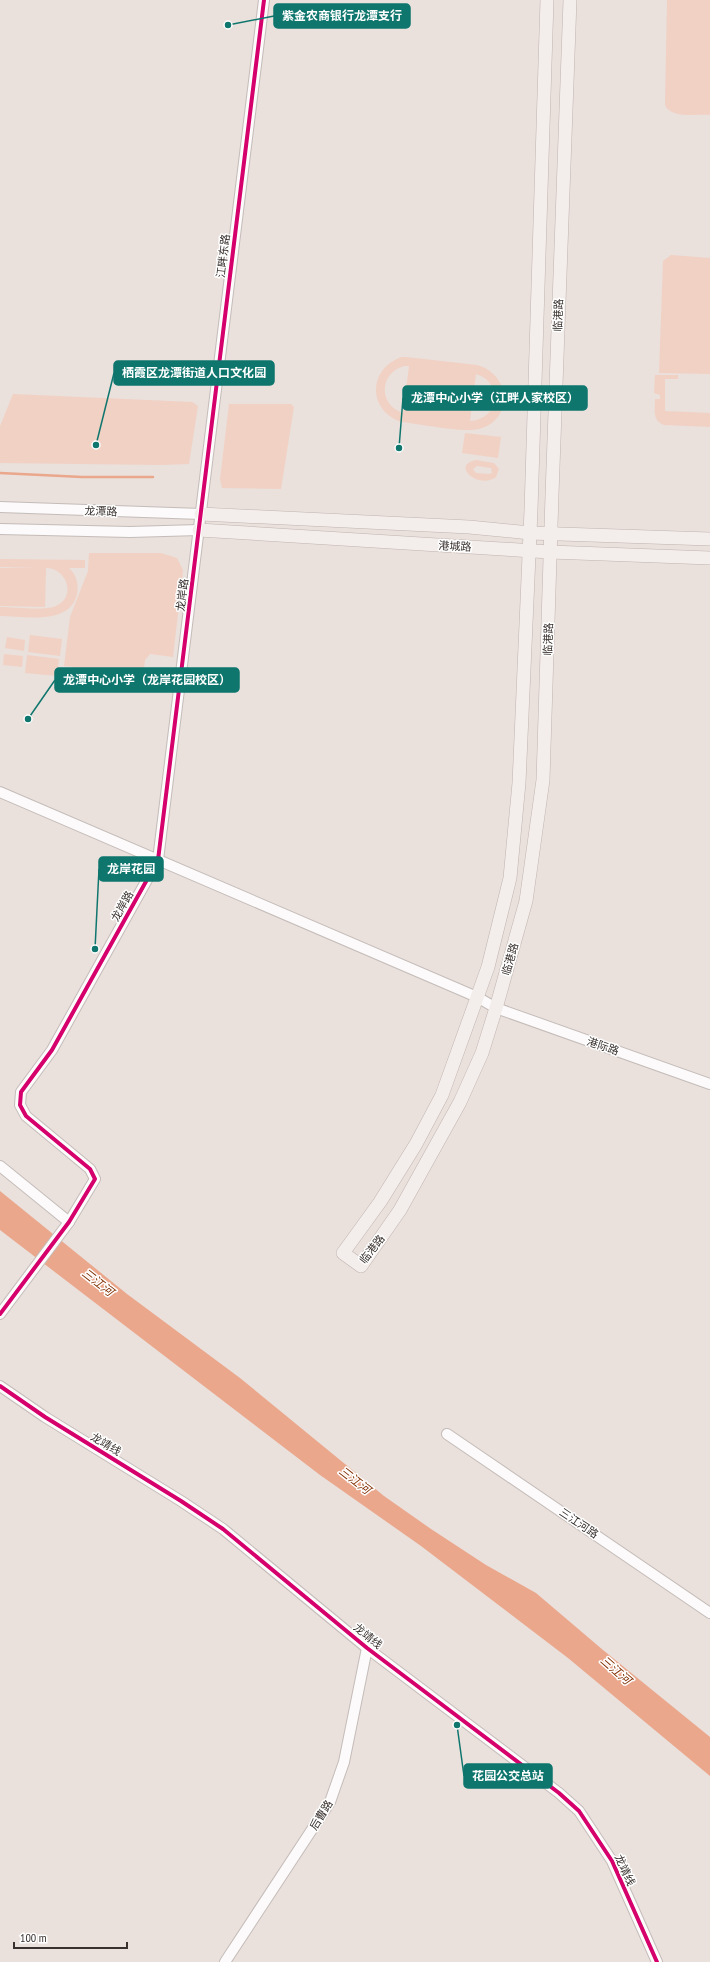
<svg xmlns="http://www.w3.org/2000/svg" width="710" height="1962" viewBox="0 0 710 1962" font-family="'PT Sans Narrow','Noto Sans SC',sans-serif">
<style>
.green{fill:#f1d1c4;fill-rule:evenodd}
.water{fill:#eaa78c}
.lines{fill:none;stroke-linecap:round;stroke-linejoin:round}
.stream{stroke:#eaa78c;stroke-width:2.5}
.minor-casing{stroke:#c4bcb9;stroke-width:12}
.major-casing{stroke:#c0b4af;stroke-width:14}
.minor{stroke:#fcfafa;stroke-width:10}
.major{stroke:#f3eeeb;stroke-width:13}
.cycleway-casing{stroke:#fff;stroke-width:6}
.cycleway{stroke:#d6006c;stroke-width:4}
.labels{text-anchor:middle;dominant-baseline:central;stroke-width:3;stroke-linejoin:round;paint-order:stroke}
.street-label{font-size:11px;fill:#38312e;stroke:#fff}
.water-label{font-size:12px;font-style:italic;fill:#802f02;stroke:#fff}
.leader{fill:none;stroke:#0f766e;stroke-width:1.5}
.callout-dot{fill:#0f766e;stroke:#fff;stroke-width:1.5}
.callout{fill:#0f766e;stroke:#0f766e;stroke-width:1.5}
.callout-label{font-size:12px;text-anchor:middle;font-weight:bold;fill:#fff}
</style>
<rect width="100%" height="100%" fill="#eae0dc"/>
<!-- green -->
<g class="green">
<path d="M667,0H710V115C697,114 671,119 665,105Z"/>
<polygon points="671,255 710,258 710,374 659,373 663,261"/>
<path d="M401,357H406L477,365C511,374 514,420 479,429C464,433 419,424 402,422C368,411 367,370 401,357ZM404,366H409L403,413C378,405 379,373 404,366ZM476,374C504,382 499,420 470,421Z"/>
<path d="M655,375H678V379H665V411L710,413V427L664,425C652,420 655,410 655,399H660V395L654,393Z"/>
<polygon points="13,394 192,402 198,406 189,464 161,465 0,463 0,426"/>
<polygon points="229,404 291,404 294,407 281,489 222,488 220,479"/>
<polygon points="465,433 501,437 498,458 462,453"/>
<path d="M476,460L494,463L499,469L496,477C479,490 450,465 476,460ZM477,466L491,468L492,473L489,474L476,473L473,469Z"/>
<polygon points="89,553 161,553 177,558 183,570 173,657 150,654 145,660 143,675 64,666 70,617 88,571"/>
<path d="M0,559L85,560V568H69C76,574 79,584 77,594C70,626 24,616 0,616V607C14,607 44,611 56,606C77,597 67,568 46,568L45,607L0,606V568H36L0,567Z"/>
<polygon points="30,635 62,639 60,656 28,652"/>
<polygon points="7,637 25,640 24,651 5,648"/>
<polygon points="4,654 23,656 22,667 3,665"/>
<polygon points="27,655 59,659 57,676 25,673"/>
</g>
<!-- water -->
<polygon class="water" points="0,1191 127,1294 240,1378 384,1496 431,1529 486,1565 536,1593 603,1650 710,1737 710,1776 568,1658 421,1546 320,1475 0,1230"/>
<g class="lines">
<!-- stream -->
<polyline class="stream" points="0,473 82,477 153,477"/>
<defs>
<g id="minor">
<polyline points="0,507 201,514"/>
<polyline points="0,529 130,532 199,530"/>
<polyline points="0,792 477,997 496,1008 710,1084"/>
<polyline points="0,1166 69,1222"/>
<polyline points="0,1314 69,1222 95,1179 90,1169 26,1116 20,1105 21,1092 52,1050 158,860 264,0"/>
<polyline points="0,1386 45,1417 181,1501 223,1529 367,1648 559,1793 579,1811 612,1861 657,1962"/>
<polyline points="447,1434 710,1613"/>
<polyline points="225,1962 330,1802 344,1762 367,1648"/>
</g>
<g id="major">
<polyline points="547,0 531,510 519,783 510,878 488,967 442,1095 416,1144 380,1202 343,1253 361,1266 400,1210 460,1102 482,1053 496,1008 526,901 543,780 552,495 570,0"/>
<polyline points="201,514 469,527 530,533 710,539"/>
<polyline points="199,530 550,552 710,558"/>
</g>
</defs>
<!-- minor casing -->
<use href="#minor" class="minor-casing"/>
<!-- major casing -->
<use href="#major" class="major-casing"/>
<!-- minor -->
<use href="#minor" class="minor"/>
<!-- major -->
<use href="#major" class="major"/>
<defs>
<g id="cycleway">
<polyline points="0,1314 69,1222 95,1179 90,1169 26,1116 20,1105 21,1092 52,1050 158,860 264,0"/>
<polyline points="0,1386 45,1417 181,1501 223,1529 367,1648 559,1793 579,1811 612,1861 657,1962"/>
</g>
</defs>
<!-- cycleway casing -->
<use href="#cycleway" class="cycleway-casing"/>
<!-- cycleway -->
<use href="#cycleway" class="cycleway"/>
</g>
<g class="labels">
<!-- street labels -->
<g class="street-label">
<text transform="translate(223 256) rotate(-83)">江畔东路</text>
<text transform="translate(558 315) rotate(-88)">临港路</text>
<text transform="translate(101 511) rotate(2)">龙潭路</text>
<text transform="translate(455 546) rotate(3)">港城路</text>
<text transform="translate(182 595) rotate(-83)">龙岸路</text>
<text transform="translate(548 639) rotate(-88)">临港路</text>
<text transform="translate(122 906) rotate(-61)">龙岸路</text>
<text transform="translate(510 959) rotate(-74)">临港路</text>
<text transform="translate(603 1046) rotate(19)">港际路</text>
<text transform="translate(372 1249) rotate(-52)">临港路</text>
<text transform="translate(106 1444) rotate(31)">龙靖线</text>
<text transform="translate(579 1523) rotate(34)">三江河路</text>
<text transform="translate(368 1636) rotate(39)">龙靖线</text>
<text transform="translate(321 1815) rotate(-58)">后曹路</text>
<text transform="translate(625 1870) rotate(65)">龙靖线</text>
</g>
<!-- water labels -->
<g class="water-label">
<text transform="translate(98 1282) rotate(38)">三江河</text>
<text transform="translate(355 1480) rotate(38)">三江河</text>
<text transform="translate(616 1670) rotate(41)">三江河</text>
</g>
</g>
<!-- callouts -->
<path class="leader" d="M228 25L274 16M96 445L114 373M399 448L403 398M28 719L55 680M95 949L99 869M457 1725L464 1776"/>
<g class="callout-dot">
<circle cx="228" cy="25" r="4"/>
<circle cx="96" cy="445" r="4"/>
<circle cx="399" cy="448" r="4"/>
<circle cx="28" cy="719" r="4"/>
<circle cx="95" cy="949" r="4"/>
<circle cx="457" cy="1725" r="4"/>
</g>
<g class="callout">
<rect x="274" y="4" width="136" height="24" rx="4"/>
<rect x="114" y="361" width="160" height="24" rx="4"/>
<rect x="403" y="386" width="184" height="24" rx="4"/>
<rect x="55" y="668" width="184" height="24" rx="4"/>
<rect x="99" y="857" width="64" height="24" rx="4"/>
<rect x="464" y="1764" width="88" height="24" rx="4"/>
</g>
<g class="callout-label">
<text x="342" y="20">紫金农商银行龙潭支行</text>
<text x="194" y="377">栖霞区龙潭街道人口文化园</text>
<text x="495" y="402">龙潭中心小学（江畔人家校区）</text>
<text x="147" y="684">龙潭中心小学（龙岸花园校区）</text>
<text x="131" y="873">龙岸花园</text>
<text x="508" y="1780">花园公交总站</text>
</g>
<!-- scale -->
<path d="M14 1942v6h113v-6" fill="none" stroke="#38312e" stroke-width="2"/>
<text x="20" y="1942" font-size="12" fill="#38312e" stroke="#ffffff" stroke-width="3" paint-order="stroke">100 m</text>
</svg>
